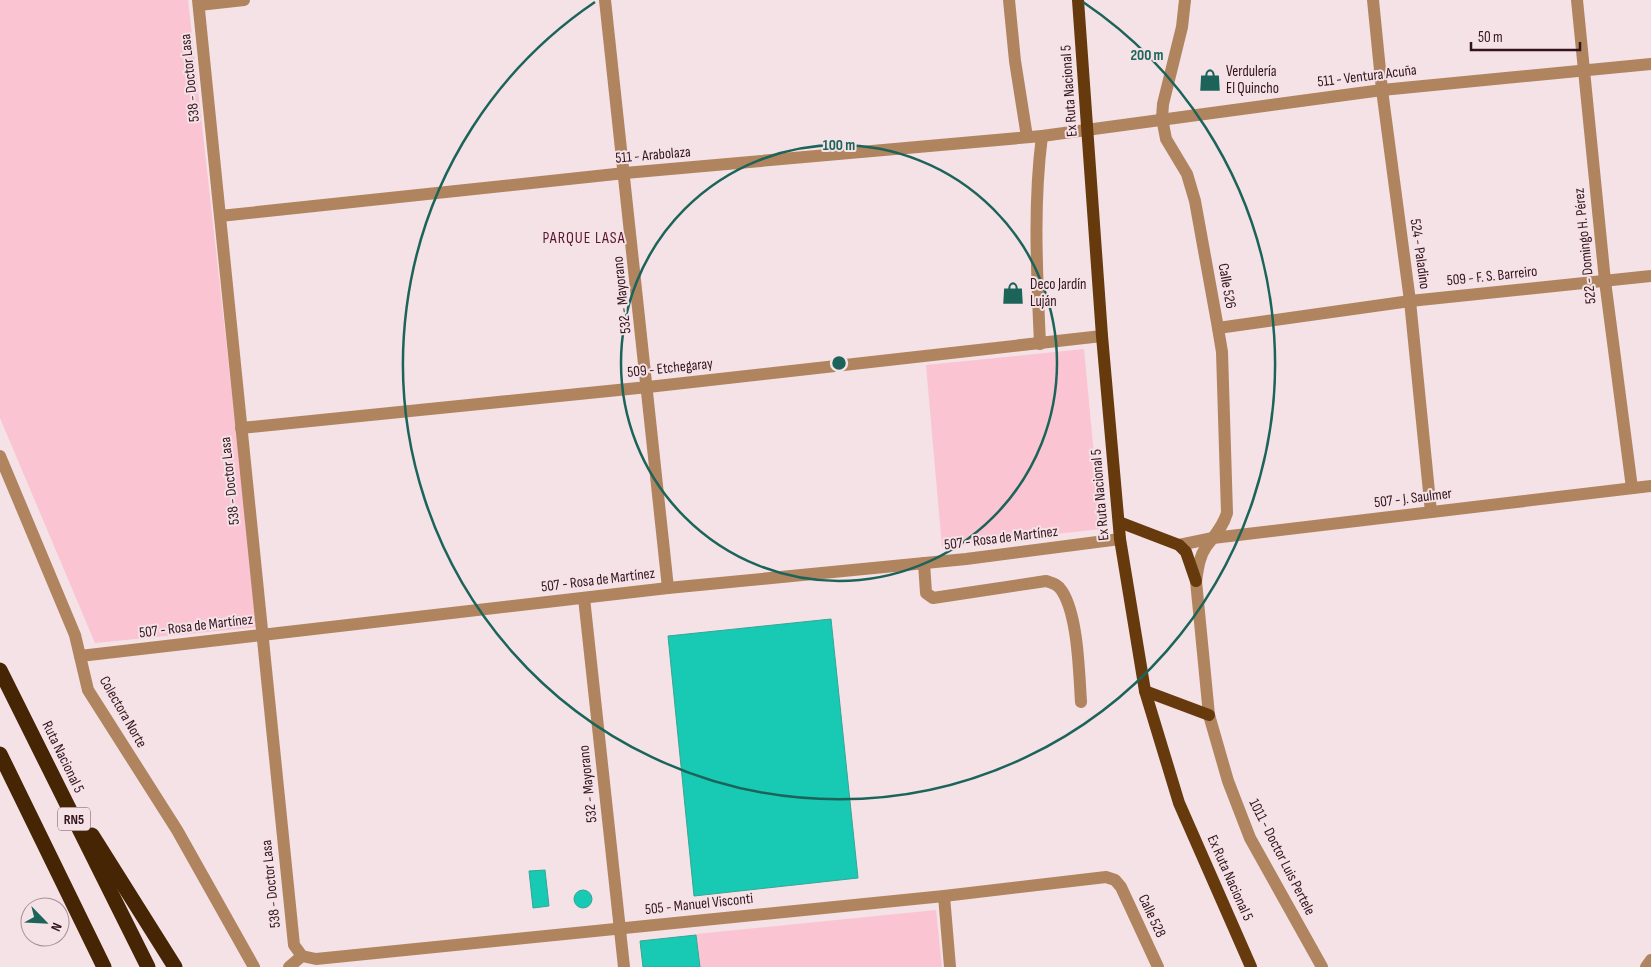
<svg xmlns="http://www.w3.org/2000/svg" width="1651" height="967" viewBox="0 0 1651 967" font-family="'Sofia Sans Condensed',sans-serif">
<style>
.green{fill:#fac4d2}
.building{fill:#18c9b3;stroke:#37a595}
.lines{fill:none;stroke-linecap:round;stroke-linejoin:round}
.minor{stroke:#af845f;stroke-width:12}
.major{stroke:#663a0c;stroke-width:12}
.highway{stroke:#452503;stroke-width:15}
.ring{fill:none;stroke:#1c645a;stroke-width:2.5}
.labels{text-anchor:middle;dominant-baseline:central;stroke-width:4;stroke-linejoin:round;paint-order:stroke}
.shield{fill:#f4e2e6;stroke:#6d525a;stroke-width:1}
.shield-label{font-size:14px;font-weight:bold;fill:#33141e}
.poi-label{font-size:15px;fill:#33141e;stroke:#f4e2e6;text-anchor:start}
.street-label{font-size:15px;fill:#33141e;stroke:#f4e2e6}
.neighbourhood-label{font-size:16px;letter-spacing:1px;fill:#591530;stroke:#f4e2e6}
.centre{fill:#1c645a;stroke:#f4e2e6;stroke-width:2.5}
.ring-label{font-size:15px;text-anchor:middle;font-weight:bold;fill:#1c645a;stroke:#f4e2e6;stroke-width:4;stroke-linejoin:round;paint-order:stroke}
</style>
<rect width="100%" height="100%" fill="#f4e2e6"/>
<!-- green -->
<g class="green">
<polygon points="0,0 188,0 258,627 95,643 0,418"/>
<polygon points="1084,349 1101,529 942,547 926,365"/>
<polygon points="936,910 942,967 700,967 696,934"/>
</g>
<!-- building -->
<g class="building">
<polygon points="831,619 858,878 694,896 668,636"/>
<polygon points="545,870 549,906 533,908 529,871"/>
<circle cx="583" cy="899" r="9"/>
<polygon points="696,935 700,967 643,967 640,941"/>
</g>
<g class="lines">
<!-- minor -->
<g class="minor">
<polyline points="198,0 294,945 302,956"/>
<polyline points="605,0 668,588"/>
<polyline points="1009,0 1015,61 1027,137"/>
<path d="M1185,0L1182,27L1163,104L1162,118L1166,139L1187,174L1195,201L1218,328L1222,352L1227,513C1223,527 1214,536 1206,547C1199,557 1198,569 1196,581L1209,715L1228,781L1250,838L1322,967"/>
<polyline points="1373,0 1382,90 1410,301 1431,512"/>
<polyline points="1577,0 1605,281 1632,488"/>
<polyline points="199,5 244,0"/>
<polyline points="220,216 625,173 1042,136 1382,90 1651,64"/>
<polyline points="1218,328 1410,301 1651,276"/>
<path d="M1040,344C1037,274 1033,206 1042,136"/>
<polyline points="241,428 648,387 1102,336"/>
<polyline points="0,456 75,635 88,690 177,830 254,967"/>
<polyline points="1179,545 1213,538 1651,486"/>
<path d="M924,563L926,593L933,598L1046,581C1052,583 1058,584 1062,591C1078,616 1079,672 1081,702"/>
<polyline points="584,598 624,967"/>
<polyline points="80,656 668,588 966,559 1120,539"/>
<polyline points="944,896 950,967"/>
<polyline points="289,967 302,956 316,959 944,896 1106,877 1115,880 1121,887 1158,967"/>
<polyline points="1646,967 1651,960"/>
</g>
<!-- major -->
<g class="major">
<polyline points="1078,0 1102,336 1120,539 1145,691 1179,803 1251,967"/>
<polyline points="1119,522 1179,545 1186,552 1196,581"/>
<polyline points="1145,691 1209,715"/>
</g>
<!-- highway -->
<g class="highway">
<polyline points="0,670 148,967"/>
<polyline points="0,754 104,967"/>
<polyline points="92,835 175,967"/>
</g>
</g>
<!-- distance rings -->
<g class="ring">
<circle cx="839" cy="363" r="218"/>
<path d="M1083 2A436 436 0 1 1 595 2"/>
</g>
<!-- icons -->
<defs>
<symbol id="shop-bare" viewBox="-9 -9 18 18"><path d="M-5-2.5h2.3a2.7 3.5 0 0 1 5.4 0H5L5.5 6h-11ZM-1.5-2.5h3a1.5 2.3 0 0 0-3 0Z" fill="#1c645a" stroke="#f4e2e6" stroke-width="2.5" paint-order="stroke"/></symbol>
</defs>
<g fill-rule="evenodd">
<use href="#shop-bare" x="1194" y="64" width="32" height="32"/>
<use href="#shop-bare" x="997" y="277" width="32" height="32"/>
</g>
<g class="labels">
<!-- shield labels -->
<rect class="shield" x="58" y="807.5" width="32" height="23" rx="4"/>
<g class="shield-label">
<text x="74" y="819">RN5</text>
</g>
<!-- poi labels -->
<g class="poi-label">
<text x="1226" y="71">Verdulería<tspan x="1226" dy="17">El Quincho</tspan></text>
<text x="1030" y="284">Deco Jardín<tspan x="1030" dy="17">Luján</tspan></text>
</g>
<!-- street labels -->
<g class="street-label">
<text transform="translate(1367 76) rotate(-7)">511 - Ventura Acuña</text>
<text transform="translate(190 78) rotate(-96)">538 - Doctor Lasa</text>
<text transform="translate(1069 91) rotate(-94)">Ex Ruta Nacional 5</text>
<text transform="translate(653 155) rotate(-5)">511 - Arabolaza</text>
<text transform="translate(1585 246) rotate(-96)">522 - Domingo H. Pérez</text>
<text transform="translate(1420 254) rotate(82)">524 - Paladino</text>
<text transform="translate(1492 276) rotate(-6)">509 - F. S. Barreiro</text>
<text transform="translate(1227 286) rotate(80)">Calle 526</text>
<text transform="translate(622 295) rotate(-96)">532 - Mayorano</text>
<text transform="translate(670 368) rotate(-6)">509 - Etchegaray</text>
<text transform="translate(230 481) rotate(-96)">538 - Doctor Lasa</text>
<text transform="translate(1100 495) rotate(-95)">Ex Ruta Nacional 5</text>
<text transform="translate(1413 498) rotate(-7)">507 - J. Saulmer</text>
<text transform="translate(1001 538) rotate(-7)">507 - Rosa de Martínez</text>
<text transform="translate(598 580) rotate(-7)">507 - Rosa de Martínez</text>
<text transform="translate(196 626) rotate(-7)">507 - Rosa de Martínez</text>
<text transform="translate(123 712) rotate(60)">Colectora Norte</text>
<text transform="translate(63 757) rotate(64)">Ruta Nacional 5</text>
<text transform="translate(588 784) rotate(-96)">532 - Mayorano</text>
<text transform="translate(1282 857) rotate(63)">1011 - Doctor Luis Pertele</text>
<text transform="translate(1230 878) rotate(66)">Ex Ruta Nacional 5</text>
<text transform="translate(271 884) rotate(-96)">538 - Doctor Lasa</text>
<text transform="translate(699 904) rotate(-6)">505 - Manuel Visconti</text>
<text transform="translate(1152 916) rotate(65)">Calle 528</text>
</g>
<!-- neighbourhood labels -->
<g class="neighbourhood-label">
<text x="584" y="238">PARQUE LASA</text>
</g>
</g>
<circle cx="839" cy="363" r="8" class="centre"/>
<g class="ring-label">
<text x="1147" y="60">200 m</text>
<text x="839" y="150">100 m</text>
</g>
<!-- north arrow -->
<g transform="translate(45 922) rotate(114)"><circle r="24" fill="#f4e2e6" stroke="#a79096"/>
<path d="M0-4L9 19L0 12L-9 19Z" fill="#1c645a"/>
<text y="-8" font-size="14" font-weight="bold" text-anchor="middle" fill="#33141e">N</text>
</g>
<!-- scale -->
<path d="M1471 42v8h109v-8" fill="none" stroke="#33141e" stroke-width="2.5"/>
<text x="1478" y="42" font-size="15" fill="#33141e" stroke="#f4e2e6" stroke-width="4" paint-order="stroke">50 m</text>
</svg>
